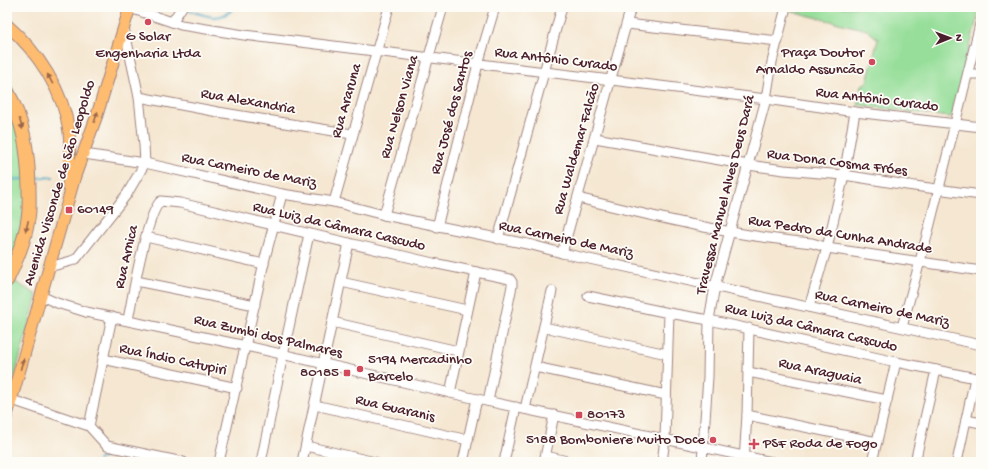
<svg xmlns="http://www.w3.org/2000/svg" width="988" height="469" viewBox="0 0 988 469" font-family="'Gochi Hand',sans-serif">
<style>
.green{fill:#96de99;stroke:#707e62}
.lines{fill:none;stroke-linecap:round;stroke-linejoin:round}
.stream{stroke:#48a7c7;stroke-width:2}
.minor-casing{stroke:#a0837e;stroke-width:11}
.major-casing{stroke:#a0837e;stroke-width:13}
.highway-casing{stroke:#a0837e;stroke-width:15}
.minor{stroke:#fff;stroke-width:9}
.major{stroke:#febc71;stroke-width:11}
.highway{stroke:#febc71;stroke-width:13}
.oneway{fill:#9b664a}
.poi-dot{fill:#d1495b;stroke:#fdfcf7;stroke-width:1.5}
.labels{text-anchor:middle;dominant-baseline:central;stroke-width:3.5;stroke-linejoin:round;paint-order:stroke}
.poi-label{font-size:15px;fill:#4a1f2b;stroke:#fdfcf7;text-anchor:start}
.street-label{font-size:15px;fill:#4a1f2b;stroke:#fdfcf7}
</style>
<rect width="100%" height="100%" fill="#fdfcf7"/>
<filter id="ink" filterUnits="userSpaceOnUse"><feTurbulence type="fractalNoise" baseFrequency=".025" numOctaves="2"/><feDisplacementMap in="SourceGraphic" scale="8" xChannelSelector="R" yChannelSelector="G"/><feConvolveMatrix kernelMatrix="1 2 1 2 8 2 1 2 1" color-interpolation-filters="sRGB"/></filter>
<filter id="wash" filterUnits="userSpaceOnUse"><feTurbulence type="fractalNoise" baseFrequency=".012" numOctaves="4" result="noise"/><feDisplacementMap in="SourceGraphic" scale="16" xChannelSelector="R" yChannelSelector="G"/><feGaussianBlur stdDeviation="0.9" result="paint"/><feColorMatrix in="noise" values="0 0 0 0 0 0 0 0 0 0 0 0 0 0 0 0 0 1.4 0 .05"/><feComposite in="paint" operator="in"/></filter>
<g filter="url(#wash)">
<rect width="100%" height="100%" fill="#f5e7d1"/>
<!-- green -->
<g class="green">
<polygon points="790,7 980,7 952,116 949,117 858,105 862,85 867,82 878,39 867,30 790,11"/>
<polygon points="7,78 18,100 29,190 9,278 37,295 7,404"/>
</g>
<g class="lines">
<!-- stream -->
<g class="stream">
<path d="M190,11C209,16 219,23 235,7"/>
<polyline points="32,178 53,177"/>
<polyline points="7,180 24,179"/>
<path d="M98,460C115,451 132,458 150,462"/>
</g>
</g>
</g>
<g filter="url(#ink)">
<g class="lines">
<defs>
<g id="minor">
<polyline points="130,8 181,25 244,35 766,99 855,112 981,127"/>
<polyline points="172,22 182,7"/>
<polyline points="627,24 778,41"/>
<polyline points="968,74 981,74"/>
<polyline points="139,97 218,112 352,134"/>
<polyline points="595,138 748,165 784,170 844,175 907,185 981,195"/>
<polyline points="84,154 145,163 282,194 334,202 384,215 532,245 562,253 981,345"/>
<path d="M578,198C655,217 733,236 812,243L822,246L827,248L981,271"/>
<polyline points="334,202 389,7"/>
<polyline points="384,215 443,7"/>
<polyline points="437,227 478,64 495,7"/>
<polyline points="146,237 264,264"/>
<polyline points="498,239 562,7"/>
<polyline points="562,253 631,7"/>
<polyline points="49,267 71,261 76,259 127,194 145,163 144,145 139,97 124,28"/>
<polyline points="136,281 255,305"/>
<polyline points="341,282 467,310"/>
<polyline points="41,296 57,303 86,312 246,346 477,399 772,462"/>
<polyline points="588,296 669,313 709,320 896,362 981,379"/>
<polyline points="809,307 827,248 844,175 855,112"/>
<path d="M128,320C132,299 147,211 161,201L180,203L433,263L510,279L512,282V286L488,401"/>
<polyline points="332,322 458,351"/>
<polyline points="544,327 667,354"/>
<polyline points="902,327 929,228 981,20"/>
<polyline points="103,359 237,388"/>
<polyline points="535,367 666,395"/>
<polyline points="748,372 887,400"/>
<polyline points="450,393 476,272"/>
<polyline points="12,400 89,426"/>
<polyline points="315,405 468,440"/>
<polyline points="525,409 552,291"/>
<polyline points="747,415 877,442"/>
<polyline points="966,420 981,423"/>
<polyline points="89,426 112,317"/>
<polyline points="89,426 107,446 183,462"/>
<polyline points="306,446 375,462"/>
<polyline points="546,456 571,462"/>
<polyline points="744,461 747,415 749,328"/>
<polyline points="113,462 125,462"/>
<polyline points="219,462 265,258 282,194"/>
<polyline points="261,462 283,355 309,234"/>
<polyline points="302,462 349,243"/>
<polyline points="463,462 477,399"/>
<polyline points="504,462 516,407"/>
<polyline points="544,462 554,415"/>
<polyline points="662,462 665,439 669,313"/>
<polyline points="702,462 708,377 709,320 715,286 766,99 772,62 786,7"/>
<polyline points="872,462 896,362"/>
<polyline points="915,462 936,370"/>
<polyline points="957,462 975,378"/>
</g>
<g id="major">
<path d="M7,25C37,51 64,91 69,132C71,150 69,169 68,187"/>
<polyline points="7,415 75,176 97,115 130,7"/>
</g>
<path id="highway" d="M7,91C24,121 28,152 29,186C29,197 30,208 28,219C25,241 16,261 7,280"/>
</defs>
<!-- minor casing -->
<use href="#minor" class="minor-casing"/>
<!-- major casing -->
<use href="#major" class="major-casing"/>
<!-- highway casing -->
<use href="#highway" class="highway-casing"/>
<!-- minor -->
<use href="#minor" class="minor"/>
<!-- major -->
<use href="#major" class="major"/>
<!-- highway -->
<use href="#highway" class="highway"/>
</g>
<!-- one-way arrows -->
<defs><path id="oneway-solid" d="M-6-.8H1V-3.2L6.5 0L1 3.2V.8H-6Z"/></defs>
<g class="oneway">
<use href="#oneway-solid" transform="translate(50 79) rotate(-118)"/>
<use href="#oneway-solid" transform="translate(96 117) rotate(-72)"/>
<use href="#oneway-solid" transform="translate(21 124) rotate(74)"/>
<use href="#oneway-solid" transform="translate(27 226) rotate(103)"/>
<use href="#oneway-solid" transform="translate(22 364) rotate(-74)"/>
</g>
</g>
<!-- markers -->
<g class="poi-dot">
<circle cx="148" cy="22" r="4"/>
<circle cx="872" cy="62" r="4"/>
<rect x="65" y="206" width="8" height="8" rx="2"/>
<circle cx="360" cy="369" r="4"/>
<rect x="343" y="369" width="8" height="8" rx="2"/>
<rect x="575" y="411" width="8" height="8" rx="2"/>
<circle cx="713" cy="440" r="4"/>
<path d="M752 438h4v4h4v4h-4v4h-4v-4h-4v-4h4z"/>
</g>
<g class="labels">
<!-- poi labels -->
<g class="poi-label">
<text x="148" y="37" text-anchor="middle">G Solar<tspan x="148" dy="17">Engenharia Ltda</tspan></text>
<text x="864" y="53" text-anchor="end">Praça Doutor<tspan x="864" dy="17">Arnaldo Assuncão</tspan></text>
<text x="77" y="210">60149</text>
<text x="368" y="360">5194 Mercadinho<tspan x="368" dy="17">Barcelo</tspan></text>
<text x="339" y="373" text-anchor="end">80185</text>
<text x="587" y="415">80173</text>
<text x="705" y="440" text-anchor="end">5188 Bomboniere Muito Doce</text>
<text x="763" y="444">PSF Roda de Fogo</text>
</g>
<!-- street labels -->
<g class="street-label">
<text transform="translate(556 60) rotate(7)">Rua Antônio Curado</text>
<text transform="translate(877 100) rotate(7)">Rua Antônio Curado</text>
<text transform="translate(347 101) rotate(-74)">Rua Araruna</text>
<text transform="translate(248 102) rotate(10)">Rua Alexandria</text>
<text transform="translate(400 107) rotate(-74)">Rua Nelson Viana</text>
<text transform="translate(452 113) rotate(-75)">Rua José dos Santos</text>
<text transform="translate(577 149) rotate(-74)">Rua Waldemar Falcão</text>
<text transform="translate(837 163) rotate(7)">Rua Dona Cosma Fróes</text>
<text transform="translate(249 171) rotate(11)">Rua Carneiro de Mariz</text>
<text transform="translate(60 183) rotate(-73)">Avenida Visconde de São Leopoldo</text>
<text transform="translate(726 195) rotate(-76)">Travessa Manuel Alves Deus Dará</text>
<text transform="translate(339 227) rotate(13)">Rua Luiz da Câmara Cascudo</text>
<text transform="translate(840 235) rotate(9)">Rua Pedro da Cunha Andrade</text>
<text transform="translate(566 240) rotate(12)">Rua Carneiro de Mariz</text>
<text transform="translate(127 257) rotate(-77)">Rua Arnica</text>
<text transform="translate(882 309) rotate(12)">Rua Carneiro de Mariz</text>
<text transform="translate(811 328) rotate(13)">Rua Luiz da Câmara Cascudo</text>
<text transform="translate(268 337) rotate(13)">Rua Zumbi dos Palmares</text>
<text transform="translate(173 360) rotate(12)">Rua Índio Catupiri</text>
<text transform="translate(820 372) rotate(12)">Rua Araguaia</text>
<text transform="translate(395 409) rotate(13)">Rua Guaranis</text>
</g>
</g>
<!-- margin -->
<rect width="988" height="469" fill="none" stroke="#fdfcf7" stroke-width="24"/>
<!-- north arrow -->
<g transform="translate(950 38) rotate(89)" stroke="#fdfcf7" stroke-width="3" paint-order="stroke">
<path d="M0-3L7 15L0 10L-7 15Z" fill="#4a1f2b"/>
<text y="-6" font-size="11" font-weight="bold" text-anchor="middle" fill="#4a1f2b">N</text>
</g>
</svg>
